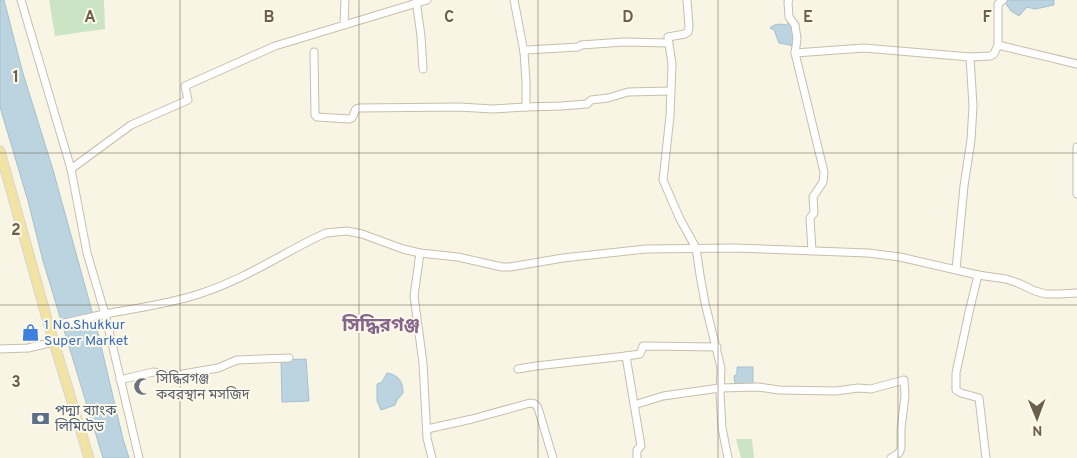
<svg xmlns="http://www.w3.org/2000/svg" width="1077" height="458" viewBox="0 0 1077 458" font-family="Overpass,'Noto Sans Bengali',sans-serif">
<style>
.green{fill:#cbe5c4}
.water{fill:#bbd4e0;stroke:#a3c0d1}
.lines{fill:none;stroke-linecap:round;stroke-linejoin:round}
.minor-casing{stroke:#c8beac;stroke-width:9}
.major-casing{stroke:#d9d5d1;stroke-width:11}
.minor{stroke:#fff;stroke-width:7}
.major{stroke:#f1e3a4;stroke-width:9}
.grid{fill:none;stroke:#6e5f4d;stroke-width:1;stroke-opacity:0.55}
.labels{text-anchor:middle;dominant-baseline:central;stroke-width:4;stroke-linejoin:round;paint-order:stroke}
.shop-label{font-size:14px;fill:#366cbe;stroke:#fdf9ea;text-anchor:start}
.worship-label{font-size:14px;fill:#5b616d;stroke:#fdf9ea;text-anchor:start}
.service-label{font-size:14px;fill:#4e5e75;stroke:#fdf9ea;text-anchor:start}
.district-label{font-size:19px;font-weight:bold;fill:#86658b;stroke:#fdf9ea}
.grid-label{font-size:16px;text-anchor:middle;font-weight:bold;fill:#6e5f4d;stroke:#fdf9ea;stroke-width:4;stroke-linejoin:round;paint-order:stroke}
</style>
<rect width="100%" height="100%" fill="#f9f5e4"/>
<!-- green -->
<g class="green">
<polygon points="49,0 104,0 105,29 55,36"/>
<polygon points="736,439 752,439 754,458 741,458"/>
</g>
<!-- water -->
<g class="water">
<polygon points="0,0 4,0 22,70 53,170 98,333 123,439 129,458 103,458 43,261 28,201 0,107"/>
<polygon points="1003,0 1054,0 1054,5 1035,9 1027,7 1019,16 1011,11"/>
<path d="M791,20L794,25V46L779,43L774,30L770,28C775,23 780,24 786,25Z"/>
<polygon points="306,359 309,401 282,402 281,360"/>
<polygon points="737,367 753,367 753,386 735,384 734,376 737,374"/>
<path d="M387,373C399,375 403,382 403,393L397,400L395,405L381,410L377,401V384L382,382Z"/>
</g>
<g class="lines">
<defs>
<g id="minor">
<polyline points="21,0 71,169 87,253 105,314 139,458"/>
<polyline points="416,0 421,36 423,69"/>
<polyline points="514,0 524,52"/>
<polyline points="687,0 689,27 688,32 685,34 668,37 672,64 670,116 663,180 680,219 696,248 700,275 705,303 721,368 720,393 722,428 728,458"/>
<polyline points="789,0 788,2 789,17 795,25 797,39 795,53"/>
<polyline points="344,25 345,0"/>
<polyline points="998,45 1077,64"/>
<polyline points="314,52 315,115 317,117 349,119 352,118 356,109 359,108 459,107 493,109 526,107 561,106 587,104 591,100 608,98 628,92 670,91"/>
<polyline points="526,107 526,81 524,52 527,50 578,47 581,45 624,42 668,43"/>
<polyline points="1077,147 1077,194"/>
<polyline points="71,169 131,125 188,100 185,86 275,46 427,0"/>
<polyline points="812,251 810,218 814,213 813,197 823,182 824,172 795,53 864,48 970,57"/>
<polyline points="420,253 414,296 423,363 427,438 432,458"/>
<polyline points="956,270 964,186 971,140 973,106 970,57 990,56 994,54 998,45 998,4 1003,0"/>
<polyline points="978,275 969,312 956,373 956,390 961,393 979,398 986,458"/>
<path d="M49,326C68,323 86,318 105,314C137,308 170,304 202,293C242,280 277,257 315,238L326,233L347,231L362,234L403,249L420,253L458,257L502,267H510L563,258L646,249L734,248L868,253L900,257L978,275L1006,279L1018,283L1035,291L1046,294H1059L1077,293"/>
<polyline points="0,349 28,348 54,342"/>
<polyline points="518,369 536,366 626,356"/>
<polyline points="120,380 153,372 173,375 183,374 218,368 237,360 289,358"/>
<polyline points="634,405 663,396 720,388 758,387 779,390 836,391 858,388 871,389 904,380 905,396 901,429 901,448 899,453 891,458"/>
<polyline points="427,429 472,419 530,403 535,404 538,408 553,458"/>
<polyline points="637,458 637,450 641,446 626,356 640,354 643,346 717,347"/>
</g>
<polyline id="major" points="0,151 49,326 89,458"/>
</defs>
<!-- minor casing -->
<use href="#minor" class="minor-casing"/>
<!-- major casing -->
<use href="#major" class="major-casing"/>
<!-- minor -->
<use href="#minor" class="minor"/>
<!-- major -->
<use href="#major" class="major"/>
</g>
<!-- grid -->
<path class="grid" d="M180,0V458M359,0V458M538,0V458M718,0V458M898,0V458M0,153H1077M0,305H1077"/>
<!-- icons -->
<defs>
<symbol id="shop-bare" viewBox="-9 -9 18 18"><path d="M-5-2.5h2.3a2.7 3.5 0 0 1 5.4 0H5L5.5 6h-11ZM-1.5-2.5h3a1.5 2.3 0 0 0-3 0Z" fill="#3f7fe0" stroke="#fdf9ea" stroke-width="2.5" paint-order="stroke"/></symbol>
<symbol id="mosque-bare" viewBox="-9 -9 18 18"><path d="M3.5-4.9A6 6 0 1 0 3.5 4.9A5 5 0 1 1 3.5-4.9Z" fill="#6b7280" stroke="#fdf9ea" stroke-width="2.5" paint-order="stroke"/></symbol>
<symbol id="bank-bare" viewBox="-9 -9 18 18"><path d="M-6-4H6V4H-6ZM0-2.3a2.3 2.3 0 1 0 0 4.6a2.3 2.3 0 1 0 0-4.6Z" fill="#5c6f8a" stroke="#fdf9ea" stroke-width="2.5" paint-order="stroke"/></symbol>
</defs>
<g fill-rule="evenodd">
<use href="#shop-bare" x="18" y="320" width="25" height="25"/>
<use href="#mosque-bare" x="130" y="374" width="25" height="25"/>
<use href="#bank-bare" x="28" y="406" width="25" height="25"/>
</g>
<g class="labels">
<!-- shop labels -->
<g class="shop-label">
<text x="44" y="325">1 No.Shukkur<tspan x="44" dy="16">Super Market</tspan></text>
</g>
<!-- worship labels -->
<g class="worship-label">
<text x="156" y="379">সিদ্ধিরগঞ্জ<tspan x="156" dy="16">কবরস্থান মসজিদ</tspan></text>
</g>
<!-- service labels -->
<g class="service-label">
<text x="55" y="411">পদ্মা ব্যাংক<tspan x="55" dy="16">লিমিটেড</tspan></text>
</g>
<!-- district labels -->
<g class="district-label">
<text x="381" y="326">সিদ্ধিরগঞ্জ</text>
</g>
</g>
<g class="grid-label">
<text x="90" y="22">A</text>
<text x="269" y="22">B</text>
<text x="449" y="22">C</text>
<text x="628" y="22">D</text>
<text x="808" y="22">E</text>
<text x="987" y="22">F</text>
<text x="16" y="82">1</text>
<text x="16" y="235">2</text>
<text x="16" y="387">3</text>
</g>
<!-- north arrow -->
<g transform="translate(1037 418) rotate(179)" stroke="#fdf9ea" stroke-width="4" paint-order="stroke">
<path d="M0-4L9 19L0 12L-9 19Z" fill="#6e5f4d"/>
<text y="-8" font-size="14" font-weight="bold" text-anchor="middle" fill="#6e5f4d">N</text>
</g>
</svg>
